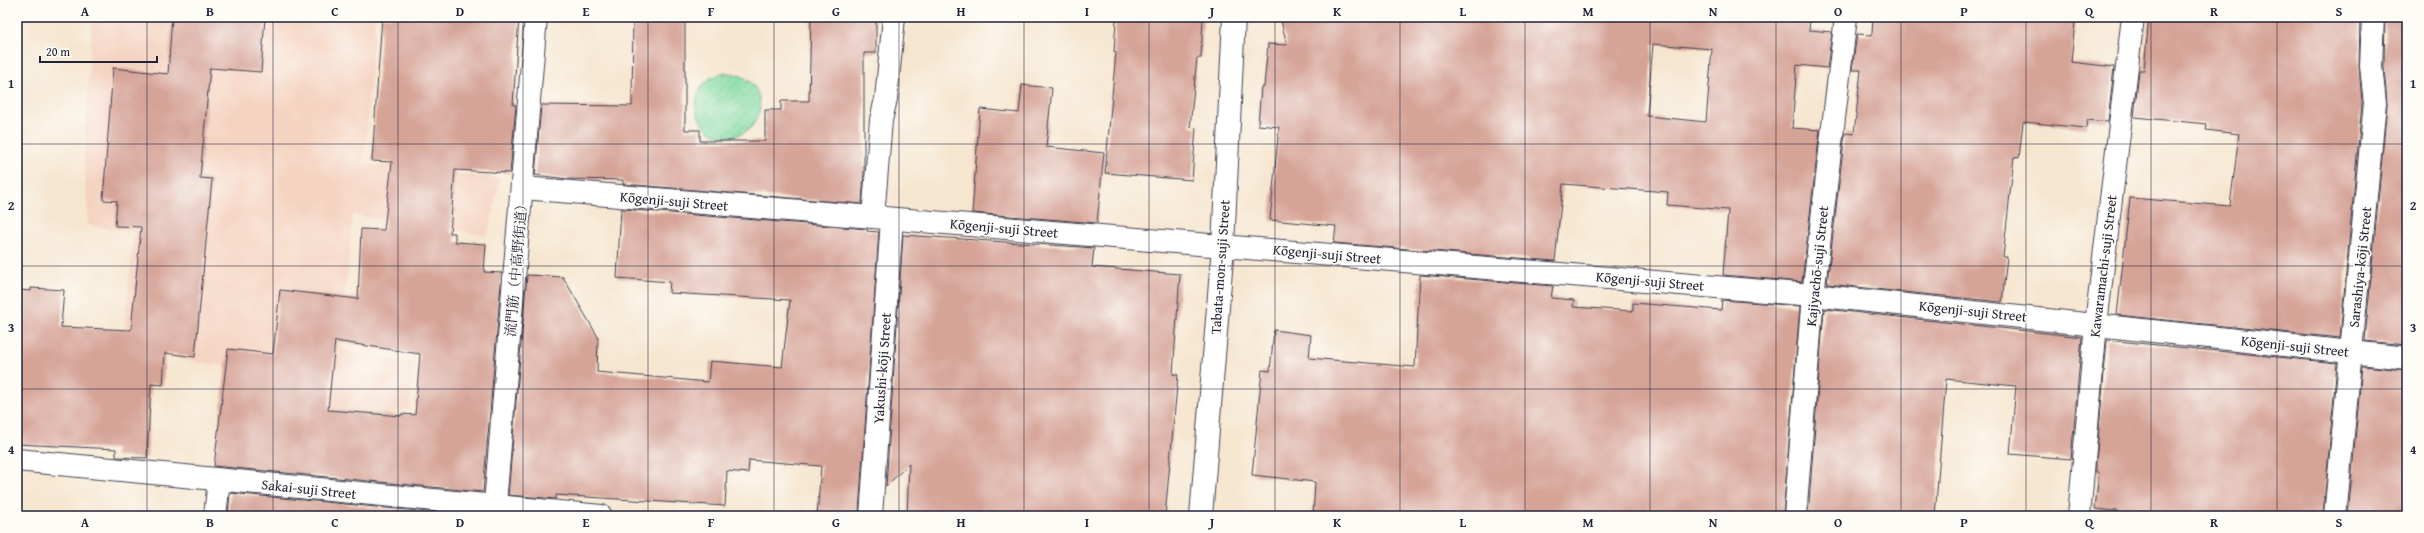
<svg xmlns="http://www.w3.org/2000/svg" width="2424" height="533" viewBox="0 0 2424 533" font-family="'Gentium Book Plus','Noto Serif JP',serif">
<style>
.built{fill:#f5d3c1}
.garden{fill:url(#garden-furrows);stroke:#517e6c}
.building{fill:#d6a397;fill-rule:evenodd}
.lines{fill:none;stroke-linecap:round;stroke-linejoin:round}
.minor-casing{stroke:#423f51;stroke-width:24}
.tertiary-casing{stroke:#423f51;stroke-width:24}
.minor{stroke:#fff;stroke-width:22}
.tertiary{stroke:#fff;stroke-width:22}
.grid{fill:none;stroke:#22223b;stroke-width:1;stroke-opacity:0.55}
.labels{text-anchor:middle;dominant-baseline:central;stroke-width:3.5;stroke-linejoin:round;paint-order:stroke}
.street-label{font-size:14px;fill:#22223b;stroke:#fdfcf7}
.neatline{fill:none;stroke:#22223b;stroke-width:1.5}
.grid-label{font-size:13px;text-anchor:middle;font-weight:bold;fill:#22223b}
</style>
<defs>
<pattern id="garden-furrows" width="10" height="10" patternUnits="userSpaceOnUse"><rect width="10" height="10" fill="#80d99e"/><path d="M-1 1l2-2M0 10L10 0M9 11l2-2" fill="none" stroke="#6eba89"/></pattern>
</defs>
<rect width="100%" height="100%" fill="#fdfcf7"/>
<filter id="ink" filterUnits="userSpaceOnUse"><feTurbulence type="fractalNoise" baseFrequency=".025" numOctaves="2"/><feDisplacementMap in="SourceGraphic" scale="8" xChannelSelector="R" yChannelSelector="G"/><feConvolveMatrix kernelMatrix="1 2 1 2 8 2 1 2 1" color-interpolation-filters="sRGB"/></filter>
<filter id="wash" filterUnits="userSpaceOnUse"><feTurbulence type="fractalNoise" baseFrequency=".012" numOctaves="4" result="noise"/><feDisplacementMap in="SourceGraphic" scale="16" xChannelSelector="R" yChannelSelector="G"/><feGaussianBlur stdDeviation="0.9" result="paint"/><feColorMatrix in="noise" values="0 0 0 0 0 0 0 0 0 0 0 0 0 0 0 0 0 1.4 0 .05"/><feComposite in="paint" operator="in"/></filter>
<g filter="url(#wash)">
<rect width="100%" height="100%" fill="#f6e6d0"/>
<!-- built -->
<polygon class="built" points="92,17 375,17 364,164 500,178 488,235 353,215 340,349 413,364 410,409 395,410 389,479 226,366 177,359 177,351 123,346 134,232 88,225 84,154"/>
<!-- garden -->
<circle class="garden" cx="728" cy="105" r="32"/>
<g id="blocks">
<!-- building -->
<g class="building">
<polygon points="172,17 265,17 261,72 210,68 200,178 212,179 195,357 165,353 163,385 151,384 147,458 116,457 116,449 17,444 17,290 31,291 31,288 64,290 61,327 131,330 141,227 115,226 117,201 103,200 113,68 168,74"/>
<path d="M382,17H519L513,105H516L510,173L455,170L450,233H455V242L486,244L484,272L502,273L483,492L214,466L228,349L273,354L280,290L358,299L361,229L384,230L392,162L372,161ZM335,341L420,354L415,415L401,414V416L328,410Z"/>
<polygon points="633,17 685,17 685,130 700,130 700,141 765,141 765,110 781,110 781,101 809,101 811,17 876,17 876,53 864,53 864,173 862,204 623,184 623,180 568,179 535,175 541,105 632,106"/>
<polygon points="1119,17 1203,17 1201,58 1197,58 1190,127 1196,128 1192,180 1105,173 1116,52 1114,52 1116,20 1119,21"/>
<path d="M1280,17H1810L1809,30L1832,32L1827,68L1797,65L1792,128L1820,130L1802,282L1723,275L1728,210L1667,205L1668,192L1563,184L1555,261L1334,243L1336,226L1270,220L1279,127L1258,125L1261,87H1264L1268,44L1287,45ZM1653,44L1712,49L1706,122L1647,116Z"/>
<polygon points="1873,17 2030,17 2075,22 2071,62 2114,67 2108,122 2087,120 2086,128 2023,122 2019,158 2014,157 2003,257 2007,257 2002,302 1827,284 1845,133 1854,134 1861,70 1852,70 1857,34 1872,35"/>
<polygon points="2149,17 2360,17 2359,66 2362,103 2340,338 2117,315 2130,198 2230,206 2239,134 2206,130 2207,124 2134,117 2139,70 2144,70"/>
<polygon points="2385,17 2407,17 2407,345 2365,341 2387,104 2384,66"/>
<polygon points="1022,85 1052,88 1046,147 1104,153 1097,223 972,213 980,109 1019,113"/>
<polygon points="621,209 867,229 867,231 879,232 859,512 854,516 817,516 821,466 749,460 748,473 727,471 725,506 556,495 556,499 508,495 527,275 563,277 598,337 597,372 708,382 710,361 782,367 790,300 669,293 670,282 617,278"/>
<polygon points="903,235 1094,248 1092,267 1180,274 1173,374 1178,375 1165,516 907,516 909,464 886,486"/>
<polygon points="1420,275 1553,286 1551,298 1574,300 1573,307 1633,311 1633,303 1721,310 1722,300 1800,306 1783,516 1313,516 1315,482 1252,475 1262,370 1270,371 1274,330 1311,335 1309,358 1415,367"/>
<polygon points="1824,309 2082,337 2071,459 2010,454 2016,386 1946,379 1935,516 1808,516"/>
<polygon points="2107,340 2337,363 2323,516 2117,516 2117,511 2095,509 2099,472 2096,472 2096,462"/>
<polygon points="2362,366 2407,370 2407,516 2348,516"/>
<polygon points="230,493 470,516 228,516"/>
</g>
</g>
</g>
<g filter="url(#ink)">
<use href="#blocks" fill-opacity="0" stroke="#423f51" stroke-width="1"/>
<g class="lines">
<defs>
<g id="minor">
<polyline points="523,188 1813,295 2407,358"/>
<polyline points="873,217 881,120 886,99 894,17"/>
<polyline points="17,460 601,516"/>
<polyline points="215,516 219,480"/>
<polyline points="494,516 536,17"/>
<polyline points="871,516 892,219"/>
<polyline points="1795,516 1813,295 1846,17"/>
<polyline points="2079,516 2096,324 2133,17"/>
<polyline points="2335,516 2375,103 2371,66 2373,17"/>
</g>
<polyline id="tertiary" points="1201,516 1223,246 1234,17"/>
</defs>
<!-- minor casing -->
<use href="#minor" class="minor-casing"/>
<!-- tertiary casing -->
<use href="#tertiary" class="tertiary-casing"/>
<!-- minor -->
<use href="#minor" class="minor"/>
<!-- tertiary -->
<use href="#tertiary" class="tertiary"/>
</g>
</g>
<!-- grid -->
<path class="grid" d="M147,17V516M273,17V516M398,17V516M523,17V516M648,17V516M774,17V516M899,17V516M1024,17V516M1149,17V516M1275,17V516M1400,17V516M1525,17V516M1650,17V516M1776,17V516M1901,17V516M2026,17V516M2151,17V516M2277,17V516M17,144H2407M17,266H2407M17,389H2407"/>
<g class="labels">
<!-- street labels -->
<g class="street-label">
<text transform="translate(674 201) rotate(5)">Kōgenji-suji Street</text>
<text transform="translate(1004 228) rotate(5)">Kōgenji-suji Street</text>
<text transform="translate(1327 254) rotate(5)">Kōgenji-suji Street</text>
<text transform="translate(1817 266) rotate(-84)">Kajiyachō-suji Street</text>
<text transform="translate(2103 266) rotate(-83)">Kawaramachi-suji Street</text>
<text transform="translate(516 267) rotate(-85)">流門筋（中高野街道）</text>
<text transform="translate(1220 267) rotate(-86)">Tabata-mon-suji Street</text>
<text transform="translate(2360 267) rotate(-84)">Sarashiya-kōji Street</text>
<text transform="translate(1650 281) rotate(5)">Kōgenji-suji Street</text>
<text transform="translate(1973 311) rotate(6)">Kōgenji-suji Street</text>
<text transform="translate(2295 346) rotate(6)">Kōgenji-suji Street</text>
<text transform="translate(882 368) rotate(-86)">Yakushi-kōji Street</text>
<text transform="translate(309 489) rotate(6)">Sakai-suji Street</text>
</g>
</g>
<!-- margin -->
<rect width="2424" height="533" fill="none" stroke="#fdfcf7" stroke-width="44"/>
<!-- scale -->
<path d="M40 56v6h117v-6" fill="none" stroke="#22223b" stroke-width="2"/>
<text x="46" y="56" font-size="12" fill="#22223b" stroke="#fdfcf7" stroke-width="3" paint-order="stroke">20 m</text>
<rect x="22" y="22" width="2380" height="489" class="neatline"/>
<g class="grid-label">
<text x="85" y="16">A</text>
<text x="210" y="16">B</text>
<text x="335" y="16">C</text>
<text x="460" y="16">D</text>
<text x="586" y="16">E</text>
<text x="711" y="16">F</text>
<text x="836" y="16">G</text>
<text x="961" y="16">H</text>
<text x="1087" y="16">I</text>
<text x="1212" y="16">J</text>
<text x="1337" y="16">K</text>
<text x="1463" y="16">L</text>
<text x="1588" y="16">M</text>
<text x="1713" y="16">N</text>
<text x="1838" y="16">O</text>
<text x="1964" y="16">P</text>
<text x="2089" y="16">Q</text>
<text x="2214" y="16">R</text>
<text x="2339" y="16">S</text>
<text x="11" y="88">1</text>
<text x="2413" y="88">1</text>
<text x="11" y="210">2</text>
<text x="2413" y="210">2</text>
<text x="11" y="332">3</text>
<text x="2413" y="332">3</text>
<text x="11" y="454">4</text>
<text x="2413" y="454">4</text>
<text x="85" y="527">A</text>
<text x="210" y="527">B</text>
<text x="335" y="527">C</text>
<text x="460" y="527">D</text>
<text x="586" y="527">E</text>
<text x="711" y="527">F</text>
<text x="836" y="527">G</text>
<text x="961" y="527">H</text>
<text x="1087" y="527">I</text>
<text x="1212" y="527">J</text>
<text x="1337" y="527">K</text>
<text x="1463" y="527">L</text>
<text x="1588" y="527">M</text>
<text x="1713" y="527">N</text>
<text x="1838" y="527">O</text>
<text x="1964" y="527">P</text>
<text x="2089" y="527">Q</text>
<text x="2214" y="527">R</text>
<text x="2339" y="527">S</text>
</g>
</svg>
